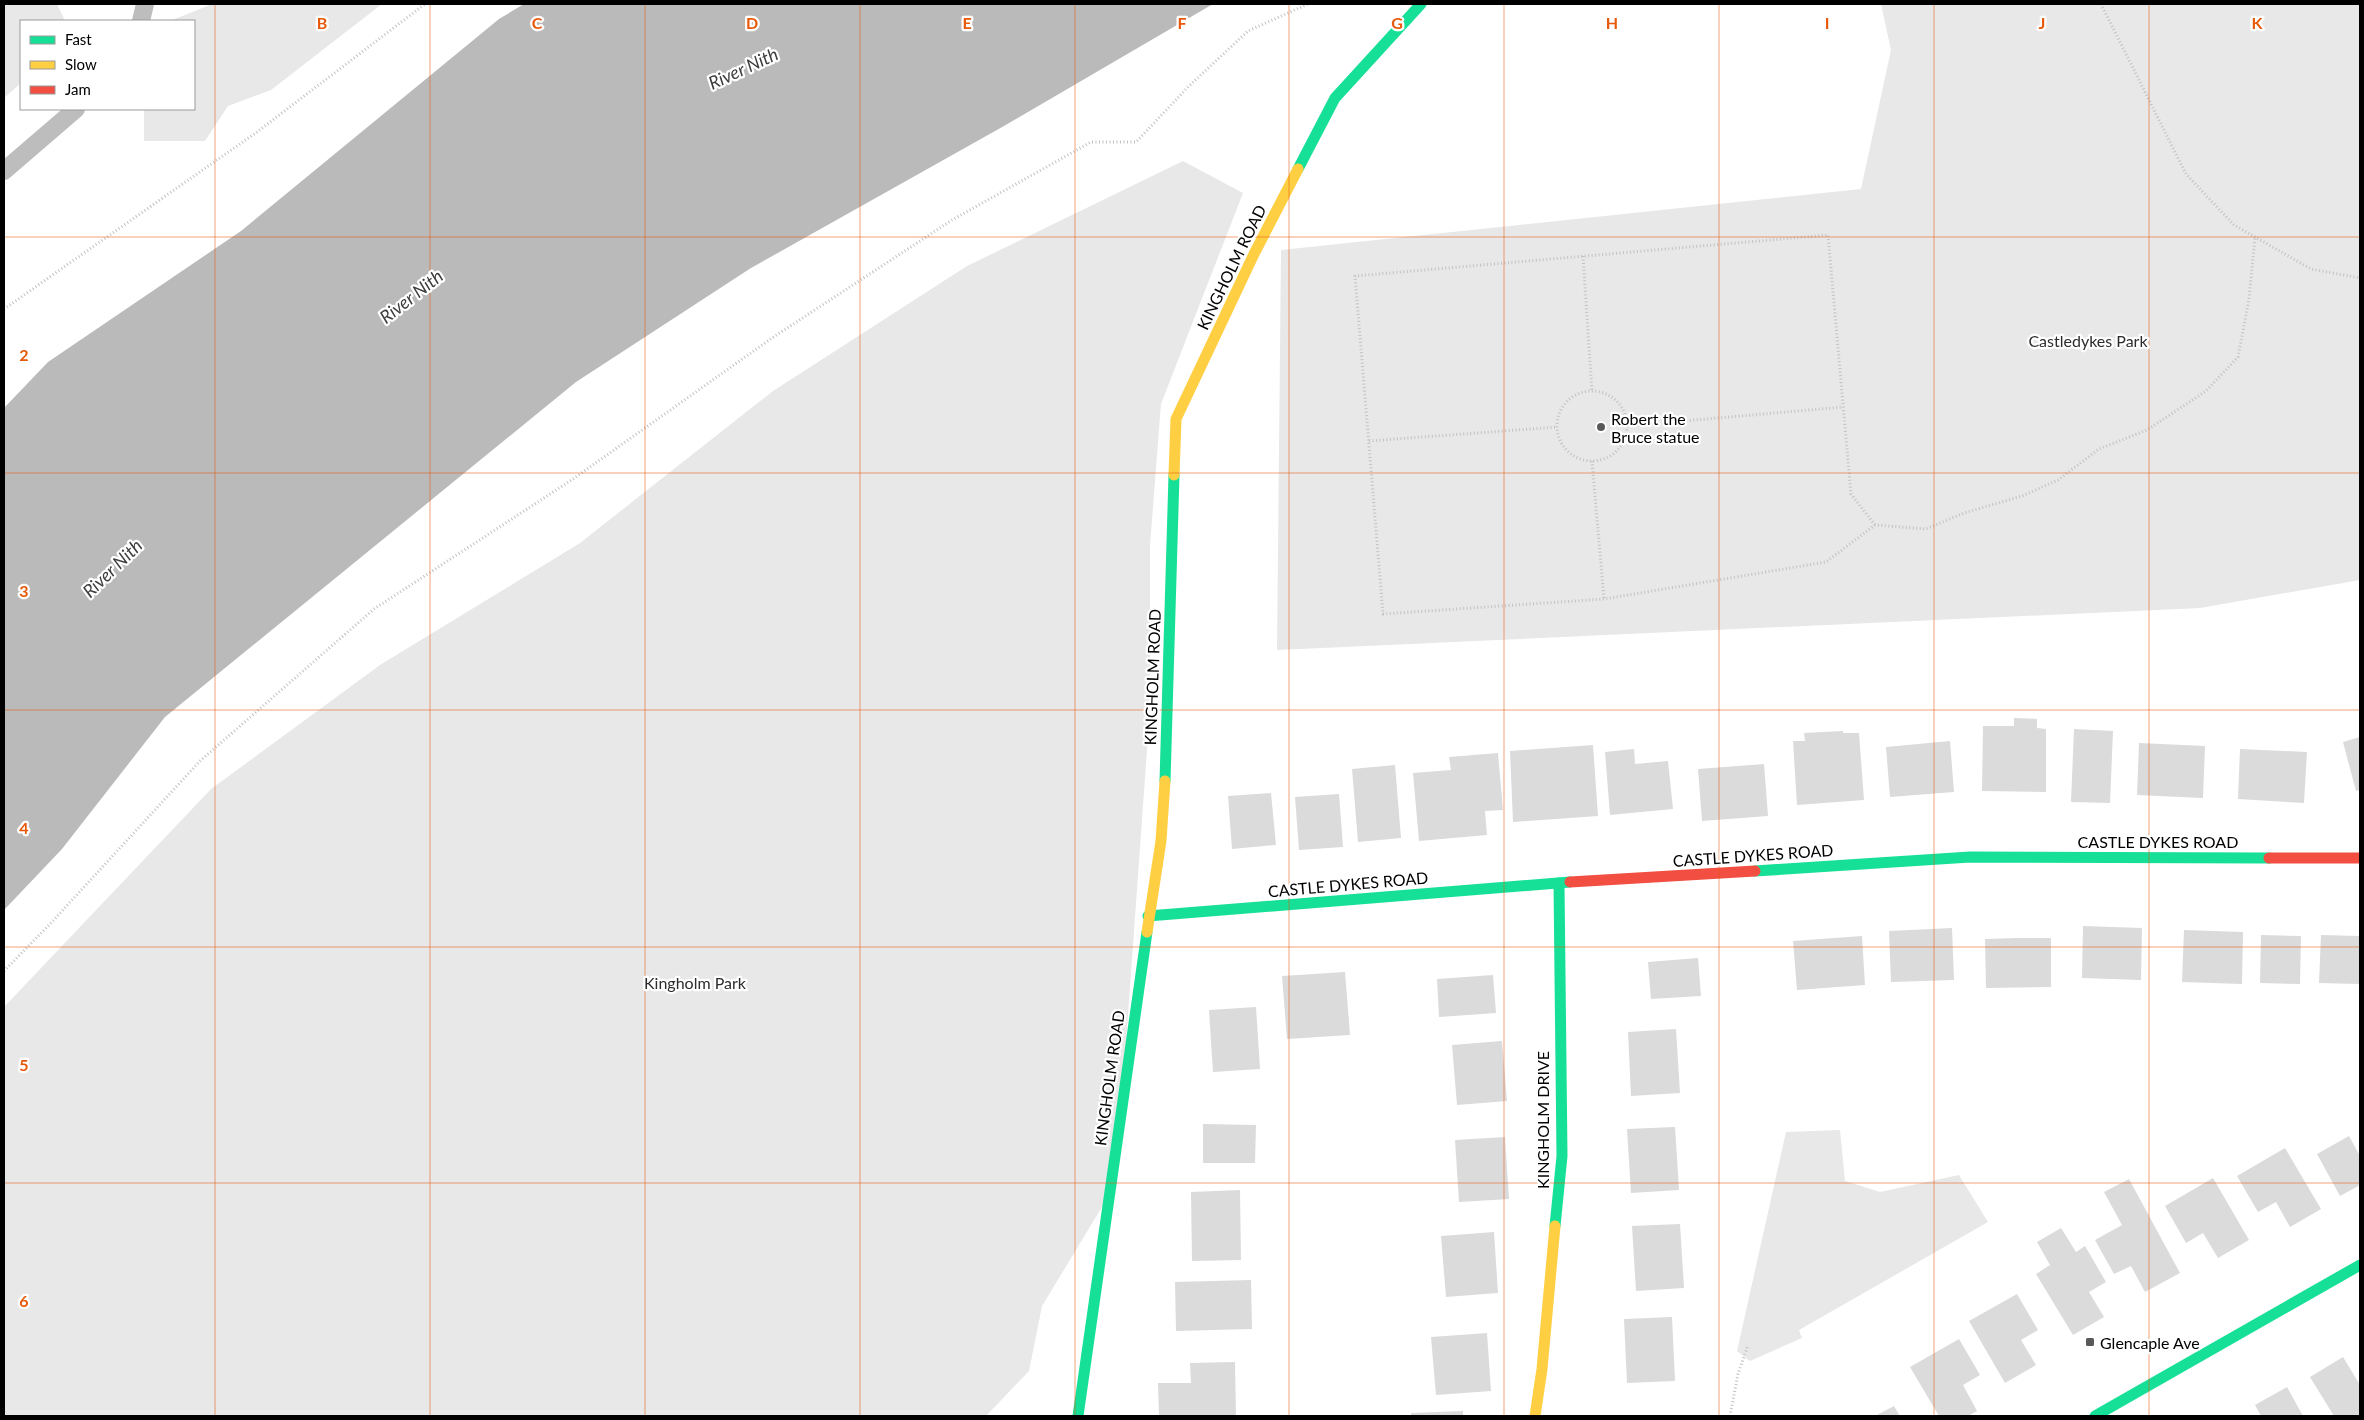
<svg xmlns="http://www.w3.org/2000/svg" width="2364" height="1420" viewBox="0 0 2364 1420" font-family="Lato,sans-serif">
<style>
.green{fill:#e8e8e8}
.water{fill:#bababa}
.building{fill:#dbdbdb}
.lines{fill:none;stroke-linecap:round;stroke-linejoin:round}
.path{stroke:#c2c2c2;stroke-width:3;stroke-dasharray:1 2.5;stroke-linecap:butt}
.lane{stroke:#bdbdbd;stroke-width:18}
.fast{stroke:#16e098;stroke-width:11}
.slow{stroke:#ffcf43;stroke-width:11}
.jam{stroke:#f24e42;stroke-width:11}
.grid{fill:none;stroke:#e8590c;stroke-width:1;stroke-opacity:0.55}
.poi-dot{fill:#595959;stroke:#fff;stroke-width:2}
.labels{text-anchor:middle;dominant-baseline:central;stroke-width:4.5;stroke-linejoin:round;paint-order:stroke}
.street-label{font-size:16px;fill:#000;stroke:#fff}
.park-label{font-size:16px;fill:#2c2c2c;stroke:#fff}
.poi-label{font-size:16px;fill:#000;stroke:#fff;text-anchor:start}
.water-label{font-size:18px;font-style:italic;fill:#3d3d3d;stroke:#fff}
.grid-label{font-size:16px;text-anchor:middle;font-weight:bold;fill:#e8590c;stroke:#fff;stroke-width:4.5;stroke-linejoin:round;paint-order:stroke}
</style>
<rect width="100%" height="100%" fill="#fff"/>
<!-- green -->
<g class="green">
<polygon points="4,4 57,4 65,21 21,21 21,83 4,98"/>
<polygon points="212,4 382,4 271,90 228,106 205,141 144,141 144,109 194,109 194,21 170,21"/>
<polygon points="1881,4 2360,4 2360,580 2200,608 1277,650 1281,250 1861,189 1891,50"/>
<polygon points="1183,161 1243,193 1161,404 1150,545 1150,708 1125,1057 1105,1202 1042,1306 1029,1371 986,1416 4,1416 4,1007 211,789 380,665 580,543 773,391 967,266"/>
<polygon points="1840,1130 1845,1181 1880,1192 1959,1175 1988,1222 1799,1330 1802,1338 1750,1361 1737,1351 1786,1132"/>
</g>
<!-- water -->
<polygon class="water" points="524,4 1213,4 1004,126 751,268 576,382 165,717 62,849 4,910 4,408 48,362 241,231 499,19"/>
<!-- building -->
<g class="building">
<polygon points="2014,718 2037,719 2037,728 2046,729 2046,792 1982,791 1983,726 2014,726"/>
<polygon points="2074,729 2113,731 2110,803 2071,802"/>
<polygon points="1843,731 1843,733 1859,733 1864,800 1797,805 1793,741 1805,741 1804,733"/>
<polygon points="2360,737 2360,790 2356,791 2343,742"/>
<polygon points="1950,741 1954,792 1890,797 1886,747"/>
<polygon points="2139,743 2205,746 2203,798 2137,795"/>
<polygon points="1593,745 1598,816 1513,822 1510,751"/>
<polygon points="1634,749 1635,764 1668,761 1673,809 1610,815 1605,752"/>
<polygon points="2240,749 2307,752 2304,803 2238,799"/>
<polygon points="1498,753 1503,810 1485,811 1487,835 1419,841 1413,773 1451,770 1449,757"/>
<polygon points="1764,764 1768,816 1702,821 1698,769"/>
<polygon points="1395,765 1401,838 1358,842 1352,769"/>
<polygon points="1271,793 1276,845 1232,849 1228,796"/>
<polygon points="1339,794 1343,847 1299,850 1295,797"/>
<polygon points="2083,926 2142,928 2141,980 2082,978"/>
<polygon points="1952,928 1954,980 1891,982 1889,931"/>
<polygon points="2184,930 2243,932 2242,984 2182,982"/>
<polygon points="2261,935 2301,936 2300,984 2260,983"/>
<polygon points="2321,935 2360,936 2360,984 2319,983"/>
<polygon points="1862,936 1865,985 1797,990 1793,941"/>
<polygon points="2018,938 2051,938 2051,987 1986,988 1985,939"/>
<polygon points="1698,958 1701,996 1651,999 1648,962"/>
<polygon points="1345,972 1350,1035 1287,1039 1282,976"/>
<polygon points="1493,975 1496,1013 1439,1017 1437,979"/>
<polygon points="1256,1007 1260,1069 1213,1072 1209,1010"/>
<polygon points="1676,1029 1680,1093 1631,1096 1628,1032"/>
<polygon points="1502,1041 1507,1101 1457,1105 1452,1045"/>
<polygon points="1203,1124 1256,1125 1255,1163 1203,1163"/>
<polygon points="1675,1127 1679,1190 1631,1193 1627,1129"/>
<polygon points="2349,1136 2360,1156 2360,1185 2340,1196 2317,1154"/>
<polygon points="1505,1137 1509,1199 1459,1202 1455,1140"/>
<polygon points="2285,1148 2321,1209 2290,1227 2276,1202 2258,1212 2237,1176"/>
<polygon points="2213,1178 2249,1240 2218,1258 2203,1233 2186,1243 2165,1206"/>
<polygon points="2129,1179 2180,1273 2145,1292 2131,1266 2114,1274 2095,1240 2122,1225 2104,1192"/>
<polygon points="1240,1190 1241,1260 1192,1261 1191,1192"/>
<polygon points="1680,1224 1684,1288 1636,1291 1632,1226"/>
<polygon points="2061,1228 2076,1252 2085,1246 2106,1282 2089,1292 2104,1317 2073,1335 2036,1274 2050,1265 2037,1242"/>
<polygon points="1494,1232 1498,1293 1446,1297 1441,1236"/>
<polygon points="1251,1280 1252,1329 1176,1331 1175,1282"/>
<polygon points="2017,1294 2038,1330 2021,1340 2036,1365 2005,1383 1969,1321"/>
<polygon points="1672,1317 1675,1381 1627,1383 1624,1319"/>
<polygon points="1487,1333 1491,1391 1436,1395 1431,1337"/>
<polygon points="1959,1339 1980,1375 1963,1385 1977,1411 1968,1416 1939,1416 1910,1367"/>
<polygon points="2343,1357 2360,1385 2360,1416 2334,1416 2310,1377"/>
<polygon points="1235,1362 1236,1416 1159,1416 1158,1383 1191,1383 1190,1363"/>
<polygon points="2287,1387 2303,1416 2261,1416 2255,1405"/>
<polygon points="1894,1406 1900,1416 1875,1416"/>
<polygon points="1463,1411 1463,1416 1411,1416 1411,1413"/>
</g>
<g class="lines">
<!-- path -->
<g class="path">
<polyline points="2101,4 2186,174 2234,225 2311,269 2360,278"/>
<polyline points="1583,256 1592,392"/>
<polyline points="4,309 257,132 425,4"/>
<circle cx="1592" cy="426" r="35"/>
<polyline points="1627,426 1843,407"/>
<polyline points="1369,441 1557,427"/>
<polyline points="1592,461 1604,599"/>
<polyline points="1875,525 1851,494 1828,235 1355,276 1383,614 1604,599 1826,562 1875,525 1926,529 1964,513 2022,496 2058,480 2099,449 2147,430 2206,391 2238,357 2249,299 2255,237"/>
<polyline points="4,971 50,924 200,761 374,609 573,479 772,338 952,220 1091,142 1136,142 1189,86 1248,31 1308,4"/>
<polyline points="1730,1416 1738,1374 1748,1345"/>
</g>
<!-- lane -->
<g class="lane">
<polyline points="141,21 145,4"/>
<polyline points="4,171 76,109"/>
</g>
<!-- fast -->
<g class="fast">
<polyline points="1298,169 1335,98 1421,4"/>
<polyline points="1165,781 1174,475"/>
<polyline points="1755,871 1970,857 2269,858"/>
<polyline points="1148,916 1570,882"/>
<polyline points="1555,1226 1562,1156 1559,883"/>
<polyline points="1078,1416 1147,932"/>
<polyline points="2095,1416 2360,1265"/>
</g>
<!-- slow -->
<g class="slow">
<polyline points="1174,475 1176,419 1254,254 1298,169"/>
<polyline points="1147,932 1161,841 1165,781"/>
<polyline points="1535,1416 1542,1369 1555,1226"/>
</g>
<!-- jam -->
<g class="jam">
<polyline points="2269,858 2360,858"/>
<polyline points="1570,882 1755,871"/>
</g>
</g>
<!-- grid -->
<path class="grid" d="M215,4V1416M430,4V1416M645,4V1416M860,4V1416M1075,4V1416M1289,4V1416M1504,4V1416M1719,4V1416M1934,4V1416M2149,4V1416M4,237H2360M4,473H2360M4,710H2360M4,947H2360M4,1183H2360"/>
<!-- markers -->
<g class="poi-dot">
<circle cx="1601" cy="427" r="5"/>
<rect x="2085" y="1337" width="10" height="10" rx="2.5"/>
</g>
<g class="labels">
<!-- street labels -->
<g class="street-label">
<text transform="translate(1231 267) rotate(-64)">KINGHOLM ROAD</text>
<text transform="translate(1152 677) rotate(-88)">KINGHOLM ROAD</text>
<text x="2158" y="841">CASTLE DYKES ROAD</text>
<text transform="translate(1753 855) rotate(-4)">CASTLE DYKES ROAD</text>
<text transform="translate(1348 884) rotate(-5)">CASTLE DYKES ROAD</text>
<text transform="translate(1109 1078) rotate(-82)">KINGHOLM ROAD</text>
<text transform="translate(1542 1120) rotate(-90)">KINGHOLM DRIVE</text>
</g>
<!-- park labels -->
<g class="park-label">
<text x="2088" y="340">Castledykes Park</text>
<text x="695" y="982">Kingholm Park</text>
</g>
<!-- poi labels -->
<g class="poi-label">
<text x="1611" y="418">Robert the<tspan x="1611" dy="18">Bruce statue</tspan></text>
<text x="2100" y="1342">Glencaple Ave</text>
</g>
<!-- water labels -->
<g class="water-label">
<text transform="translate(743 68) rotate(-25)">River Nith</text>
<text transform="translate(411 296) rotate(-38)">River Nith</text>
<text transform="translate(112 568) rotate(-44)">River Nith</text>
</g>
</g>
<g class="grid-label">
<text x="322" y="29">B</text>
<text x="537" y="29">C</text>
<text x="752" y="29">D</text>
<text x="967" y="29">E</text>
<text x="1182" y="29">F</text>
<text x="1397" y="29">G</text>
<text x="1612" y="29">H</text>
<text x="1827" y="29">I</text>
<text x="2042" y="29">J</text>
<text x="2257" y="29">K</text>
<text x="24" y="361">2</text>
<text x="24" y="597">3</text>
<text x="24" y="834">4</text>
<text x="24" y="1071">5</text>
<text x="24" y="1307">6</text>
</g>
<!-- border -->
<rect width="2364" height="1420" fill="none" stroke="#000000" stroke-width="10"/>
<!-- legend -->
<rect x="20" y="20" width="175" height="90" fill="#ffffff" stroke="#999999"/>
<rect x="30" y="36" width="25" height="8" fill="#16e098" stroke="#999999"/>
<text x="65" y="45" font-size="15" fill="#000000">Fast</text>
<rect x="30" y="61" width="25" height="8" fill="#ffcf43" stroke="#999999"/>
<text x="65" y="70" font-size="15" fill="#000000">Slow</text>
<rect x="30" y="86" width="25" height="8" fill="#f24e42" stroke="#999999"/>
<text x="65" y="95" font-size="15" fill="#000000">Jam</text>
</svg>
